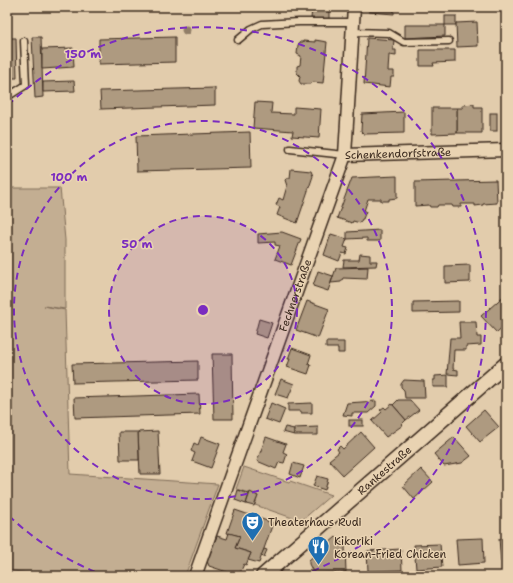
<svg xmlns="http://www.w3.org/2000/svg" width="513" height="583" viewBox="0 0 513 583" font-family="'Shantell Sans',sans-serif">
<style>
.green{fill:#c3ae92;stroke:#7f6c58}
.building{fill:#ae9a80;stroke:#3b2a1e}
.lines{fill:none;stroke-linecap:round;stroke-linejoin:round}
.service-casing{stroke:#3b2a1e;stroke-width:9}
.minor-casing{stroke:#3b2a1e;stroke-width:15}
.tertiary-casing{stroke:#3b2a1e;stroke-width:17}
.service{stroke:#e9d3b2;stroke-width:6}
.minor{stroke:#e9d3b2;stroke-width:12}
.tertiary{stroke:#e9d3b2;stroke-width:14}
.tree{fill:#917e67}
.ring{fill:none;stroke:#7b2cbf;stroke-width:2;stroke-dasharray:7 5}
.labels{text-anchor:middle;dominant-baseline:central;stroke-width:3;stroke-linejoin:round;paint-order:stroke}
.street-label{font-size:11px;fill:#3b2a1e;stroke:#e9d3b2}
.poi-label{font-size:11px;fill:#3b2a1e;stroke:#e9d3b2;text-anchor:start}
.centre{fill:#7b2cbf;stroke:#e9d3b2;stroke-width:2}
.ring-label{font-size:12px;text-anchor:middle;font-weight:bold;fill:#7b2cbf;stroke:#e9d3b2;stroke-width:3;stroke-linejoin:round;paint-order:stroke}
</style>
<rect width="100%" height="100%" fill="#e2ccac"/>
<filter id="ink" filterUnits="userSpaceOnUse"><feTurbulence type="fractalNoise" baseFrequency=".025" numOctaves="2"/><feDisplacementMap in="SourceGraphic" scale="8" xChannelSelector="R" yChannelSelector="G"/><feConvolveMatrix kernelMatrix="1 2 1 2 8 2 1 2 1" color-interpolation-filters="sRGB"/></filter>
<g filter="url(#ink)">
<!-- green -->
<g class="green">
<polygon points="7,188 60,188 65,240 65,309 44,306 65,310 70,474 218,484 185,576 49,576 7,570"/>
<polygon points="244,467 289,482 290,481 331,495 301,521 255,505 258,496 236,489"/>
</g>
<!-- building -->
<g class="building">
<polygon points="312,7 329,7 329,20 311,19"/>
<polygon points="369,7 394,7 394,14 369,12"/>
<polygon points="419,7 446,7 446,8 419,9"/>
<rect x="445" y="16" width="11" height="9"/>
<polygon points="477,22 478,46 457,47 456,23"/>
<polygon points="405,25 445,25 445,36 405,38"/>
<polygon points="32,37 41,37 43,97 35,98"/>
<polygon points="175,37 175,62 99,64 99,39"/>
<polygon points="7,38 16,38 17,78 8,78"/>
<polygon points="367,38 394,40 393,50 396,50 396,56 389,55 388,71 394,71 394,77 391,77 390,87 364,84"/>
<polygon points="315,40 327,42 323,83 313,82 311,84 301,84 299,81 300,76 297,73 297,66 300,65 301,56 297,54 298,45 300,42 303,42 303,41 315,42"/>
<polygon points="73,48 74,67 42,69 42,49"/>
<polygon points="420,50 455,50 455,62 433,63 434,66 420,66"/>
<polygon points="74,81 75,91 43,92 43,82"/>
<polygon points="215,88 215,105 101,109 100,91"/>
<polygon points="255,102 272,103 271,113 294,114 294,107 321,109 319,138 292,136 293,131 253,128"/>
<polygon points="474,104 474,107 482,107 482,133 457,133 457,108 463,108 463,105"/>
<polygon points="432,108 457,108 457,133 432,134"/>
<polygon points="404,112 404,133 364,134 361,131 362,114"/>
<rect x="490" y="113" width="7" height="18"/>
<polygon points="250,132 251,168 137,171 136,136"/>
<polygon points="291,169 311,171 313,176 297,223 277,215 280,207 276,205 279,198 283,200 287,186 285,180 287,178 290,178"/>
<polygon points="397,176 397,198 389,199 389,201 381,201 381,199 368,199 364,211 366,211 363,219 362,219 360,223 353,221 352,223 337,218 352,178"/>
<polygon points="496,180 497,203 483,204 483,205 475,206 475,204 461,204 461,207 453,207 452,205 438,205 437,207 430,207 429,205 415,206 415,182"/>
<polygon points="380,230 380,241 367,241 367,238 347,239 347,232"/>
<polygon points="282,232 301,239 291,265 275,259 280,246 275,245 275,242 258,243 258,234"/>
<polygon points="331,234 347,239 344,247 348,248 346,254 342,253 339,261 324,255"/>
<polygon points="360,254 370,255 370,261 377,261 376,266 343,267 344,260 359,260"/>
<polygon points="470,265 470,282 445,283 445,266"/>
<polygon points="368,267 367,279 343,278 341,282 331,283 336,268"/>
<polygon points="318,271 333,276 328,291 313,286"/>
<polygon points="506,294 506,325 497,333 481,316"/>
<polygon points="307,301 329,309 318,338 296,330"/>
<polygon points="459,301 459,312 413,313 413,302"/>
<polygon points="259,319 272,323 267,338 255,334"/>
<polygon points="459,322 476,322 477,337 481,337 481,345 466,346 466,350 454,350 453,369 458,370 458,375 447,374 450,338 460,338"/>
<polygon points="326,342 344,342 344,353 338,353 338,348 326,348"/>
<polygon points="292,348 311,355 308,364 311,365 308,374 287,367 290,359 288,359"/>
<polygon points="212,354 232,354 233,419 214,419"/>
<polygon points="198,361 198,380 73,383 72,364"/>
<polygon points="448,375 448,387 433,387 433,380 435,380 435,376"/>
<polygon points="281,379 294,384 288,398 275,394"/>
<polygon points="404,380 424,381 425,398 405,398 404,390 401,387 401,384"/>
<polygon points="199,394 200,414 75,418 74,398"/>
<polygon points="398,400 410,400 419,410 406,420 393,405"/>
<polygon points="376,401 376,406 368,413 352,413 352,416 343,415 347,403"/>
<polygon points="271,403 285,409 279,424 265,419"/>
<polygon points="312,403 312,413 301,413 301,411 288,411 288,404"/>
<polygon points="392,404 406,420 402,424 403,425 386,437 372,421 382,412 380,410 384,407 386,409"/>
<polygon points="484,410 499,427 480,442 466,426"/>
<rect x="349" y="420" width="14" height="6"/>
<polygon points="285,427 294,429 294,435 283,432"/>
<polygon points="318,427 318,435 294,435 294,428"/>
<polygon points="158,431 160,474 140,474 138,432"/>
<polygon points="119,432 138,432 139,460 120,460"/>
<polygon points="361,432 374,447 343,475 329,460 339,452 337,449 340,446 343,449"/>
<polygon points="201,437 220,444 211,468 192,461 195,453 191,451 194,443 198,445"/>
<polygon points="266,437 286,444 283,452 287,454 284,463 279,462 276,469 257,461"/>
<polygon points="454,437 471,456 462,463 444,466 434,454"/>
<polygon points="503,443 506,443 506,456 503,457"/>
<polygon points="293,463 304,466 300,478 290,474"/>
<polygon points="421,469 433,482 414,499 403,486"/>
<polygon points="317,476 328,479 325,490 313,486"/>
<polygon points="238,490 249,494 246,504 235,500"/>
<polygon points="250,492 258,496 254,506 246,504"/>
<polygon points="506,502 506,514 503,514 502,503"/>
<polygon points="235,510 273,523 259,563 248,560 251,553 235,548 240,536 227,533"/>
<polygon points="229,533 240,536 235,548 251,553 246,565 244,564 240,573 236,575 209,566 207,561 217,536 227,539"/>
<polygon points="336,537 345,546 346,572 314,574 309,564 309,560"/>
<polygon points="483,538 484,563 458,565 456,539"/>
<polygon points="506,538 506,562 501,562 499,539"/>
<polygon points="440,544 442,567 416,569 414,545"/>
<polygon points="264,549 267,550 264,557 261,556"/>
<polygon points="401,549 402,570 368,571 367,551"/>
<polygon points="108,572 122,574 121,576 107,576"/>
</g>
<g class="lines">
<defs>
<g id="service">
<polyline points="353,32 389,33 404,42 449,41"/>
<polyline points="238,40 251,29 262,24 299,22 353,22"/>
<polyline points="7,97 26,85 24,41"/>
<polyline points="290,149 345,155"/>
</g>
<g id="minor">
<path id="s1" d="M345,155L506,150"/>
<path id="s2" d="M195,576L345,155L354,7"/>
</g>
<g id="tertiary">
<path id="s3" d="M263,576L506,364"/>
</g>
</defs>
<!-- service casing -->
<use href="#service" class="service-casing"/>
<!-- minor casing -->
<use href="#minor" class="minor-casing"/>
<!-- tertiary casing -->
<use href="#tertiary" class="tertiary-casing"/>
<!-- service -->
<use href="#service" class="service"/>
<!-- minor -->
<use href="#minor" class="minor"/>
<!-- tertiary -->
<use href="#tertiary" class="tertiary"/>
</g>
<!-- trees -->
<circle class="tree" cx="186" cy="30" r="4.5"/>
</g>
<!-- distance rings -->
<circle cx="203" cy="310" r="94" fill="#7b2cbf" fill-opacity=".12"/>
<g class="ring">
<circle cx="203" cy="310" r="94"/>
<circle cx="203" cy="310" r="189"/>
<path d="M106 576A283 283 0 0 1 8 515M8 105A283 283 0 1 1 300 576"/>
</g>
<!-- icons -->
<defs>
<symbol id="theatre-pin" viewBox="-11 -11 22 30"><path d="M0 17L-7.5 6A9.5 9.5 0 1 1 7.5 6Z" fill="#1f6fb2" stroke="#e9d3b2"/><path d="M-5-5.5Q0-4 5-5.5V0Q5 5 0 6Q-5 5-5 0ZM-3.3-2.5H-1v1.5H-3.3ZM1-2.5H3.3v1.5H1ZM-2.8 1Q0 5.5 2.8 1Z" fill="#fff"/></symbol>
<symbol id="restaurant-pin" viewBox="-11 -11 22 30"><path d="M0 17L-7.5 6A9.5 9.5 0 1 1 7.5 6Z" fill="#1f6fb2" stroke="#e9d3b2"/><path d="M-5-6h1v4h1v-4h1v4h1v-4h1v5L-1.5 .5V6h-2V.5L-5-1ZM5-6V6H3V1.5H1.5Q1.5-4 5-6Z" fill="#fff"/></symbol>
</defs>
<g fill-rule="evenodd">
<use href="#theatre-pin" x="240" y="510" width="25" height="34"/>
<use href="#restaurant-pin" x="306" y="534" width="25" height="34"/>
</g>
<g class="labels">
<!-- street labels -->
<g class="street-label">
<text stroke="none"><textPath href="#s1" startOffset="53">Schenkendorfstraße</textPath></text>
<text stroke="none"><textPath href="#s2" startOffset="298">Fechnerstraße</textPath></text>
<text stroke="none"><textPath href="#s3" startOffset="161">Rankestraße</textPath></text>
</g>
<!-- poi labels -->
<g class="poi-label">
<text x="268" y="522">Theaterhaus Rudi</text>
<text x="334" y="541">Kikoriki<tspan x="334" dy="13">Korean-Fried Chicken</tspan></text>
</g>
</g>
<circle cx="203" cy="310" r="6" class="centre"/>
<g class="ring-label">
<text x="83" y="58">150 m</text>
<text x="69" y="181">100 m</text>
<text x="137" y="248">50 m</text>
</g>
<!-- margin -->
<rect width="513" height="583" fill="none" stroke="#e9d3b2" stroke-width="24"/>
<rect x="12" y="12" width="489" height="559" fill="none" stroke="#3b2a1e" stroke-width="1.5" filter="url(#ink)"/>
</svg>
